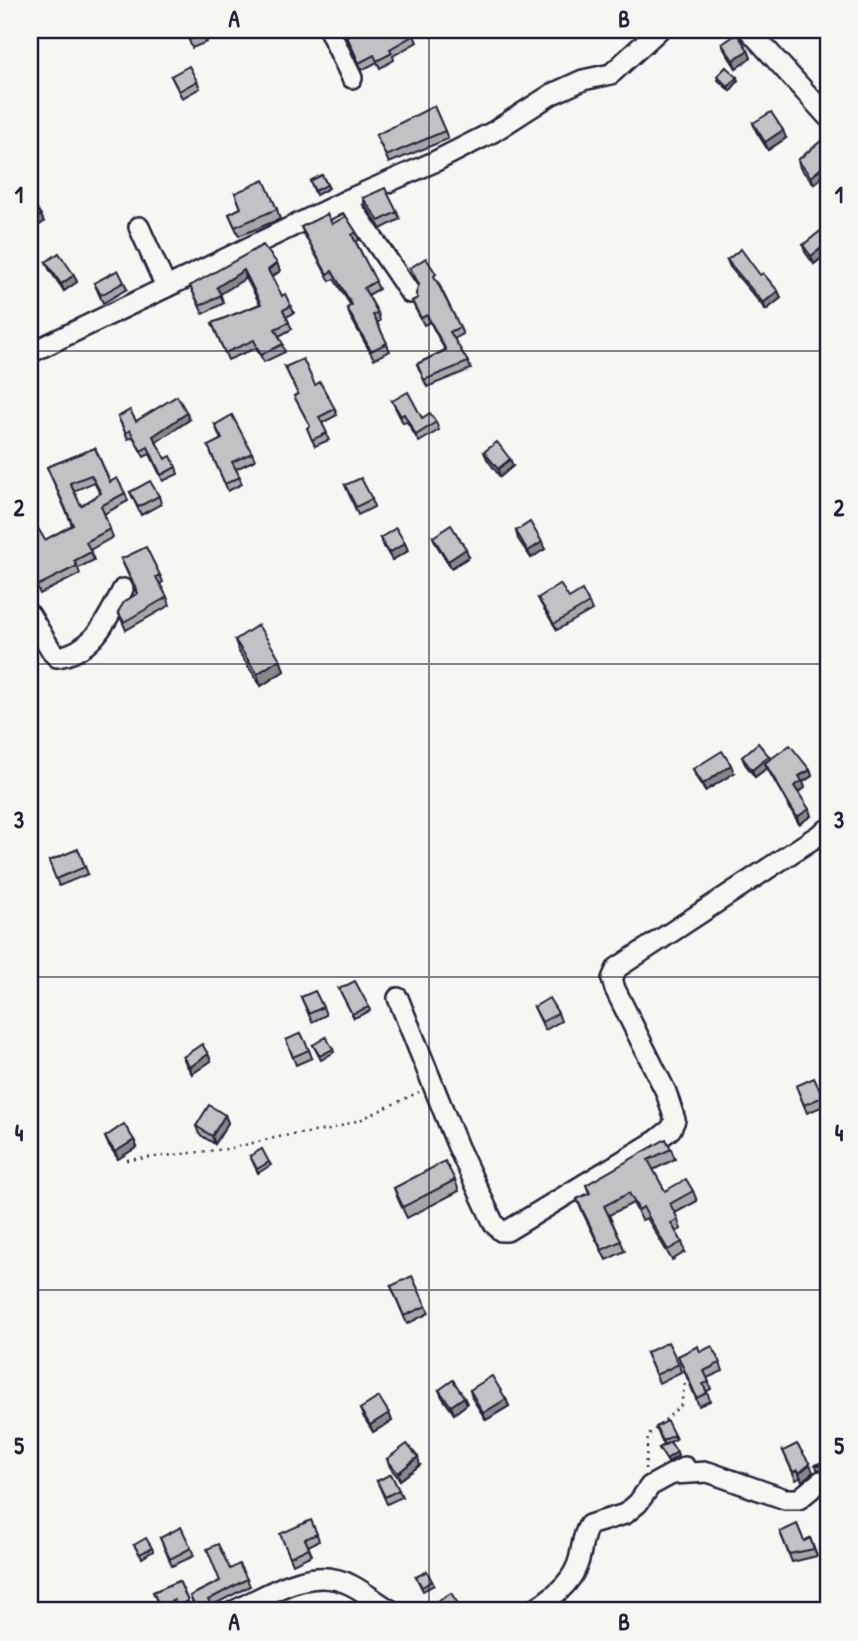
<svg xmlns="http://www.w3.org/2000/svg" width="858" height="1641" viewBox="0 0 858 1641" font-family="'Patrick Hand',sans-serif">
<style>
.lines{fill:none;stroke-linecap:round;stroke-linejoin:round}
.minor-casing{stroke:#22223b;stroke-width:24}
.path{stroke:#22223b;stroke-width:2.5;stroke-dasharray:2 5;stroke-linecap:butt}
.minor{stroke:#f6f6f2;stroke-width:19}
.wall{fill:#a7a7a9;stroke:#22223b;stroke-width:2;fill-rule:evenodd}
.shaded-wall{fill:#888889;stroke:#22223b;stroke-width:2}
.building{fill:#c2c2c4;stroke:#22223b;stroke-width:2;fill-rule:evenodd}
.grid{fill:none;stroke:#22223b;stroke-width:2;stroke-opacity:0.55}
.neatline{fill:none;stroke:#22223b;stroke-width:2.5}
.grid-label{font-size:23px;text-anchor:middle;font-weight:bold;fill:#22223b}
</style>
<rect width="100%" height="100%" fill="#f6f6f2"/>
<filter id="ink" filterUnits="userSpaceOnUse"><feTurbulence type="fractalNoise" baseFrequency=".0143" numOctaves="2"/><feDisplacementMap in="SourceGraphic" scale="14" xChannelSelector="R" yChannelSelector="G"/><feConvolveMatrix kernelMatrix="1 2 1 2 8 2 1 2 1" color-interpolation-filters="sRGB"/></filter>
<g filter="url(#ink)">
<g class="lines">
<defs>
<g id="minor">
<polyline points="329,30 352,78"/>
<polyline points="749,30 828,117"/>
<polyline points="347,200 410,293"/>
<polyline points="139,227 166,287"/>
<polyline points="30,353 347,200 434,162 493,132 552,94 583,80 611,74 659,30"/>
<path d="M30,615L53,653L57,657C94,652 108,618 123,589"/>
<polyline points="398,998 458,1147 494,1224 501,1231 507,1231 657,1140 671,1129 675,1120 666,1092 615,989 612,979 617,968 828,829"/>
<polyline points="673,1474 708,1472 785,1499 799,1499 821,1481"/>
<path d="M234,1611C269,1594 311,1564 351,1585C365,1592 378,1603 392,1611"/>
<path d="M531,1611C548,1601 568,1587 576,1568C583,1554 580,1539 589,1525L625,1514L638,1503L650,1486L685,1467"/>
</g>
</defs>
<!-- minor casing -->
<use href="#minor" class="minor-casing"/>
<!-- path -->
<g class="path">
<polyline points="127,1160 227,1149 283,1136 329,1130 362,1119 419,1092"/>
<polyline points="645,1469 648,1436 681,1405 685,1382"/>
</g>
<!-- minor -->
<use href="#minor" class="minor"/>
</g>
<!-- wall -->
<g class="wall">
<polygon points="185,30 202,30 207,42 192,48"/>
<polygon points="343,30 414,30 412,31 417,42 393,56 394,60 380,68 377,62 362,70"/>
<polygon points="722,44 748,50 751,58 736,68 725,51"/>
<polygon points="171,76 197,81 200,88 182,98"/>
<polygon points="717,76 738,81 730,91 718,80"/>
<polygon points="753,123 786,138 768,150 756,131"/>
<polygon points="445,131 448,139 389,163 376,135"/>
<polygon points="828,149 828,172 814,184 800,168 798,160"/>
<polygon points="322,175 329,188 316,195 310,181"/>
<polygon points="235,193 277,209 280,219 239,236 229,214 241,208"/>
<polygon points="363,198 397,212 400,219 381,229 365,205"/>
<polygon points="332,224 356,232 359,240 356,242 379,289 368,295 378,313 380,321 377,323 390,351 374,359 350,316 347,308 351,306 334,279 330,281 304,234 301,227"/>
<polygon points="828,236 828,253 814,264 805,252 803,245"/>
<polygon points="727,260 760,275 778,291 781,298 766,310 730,267"/>
<polygon points="46,262 74,275 77,282 64,291 49,269"/>
<polygon points="277,263 280,271 272,277 282,296 291,306 294,313 286,317 292,329 279,336 285,352 264,362 256,348 228,360 212,323 260,304 246,278 220,294 224,303 203,314 190,286"/>
<polygon points="410,268 439,282 438,282 463,334 454,339 468,362 471,369 427,387 417,364 445,350 430,322 424,325 415,308 412,301 418,298 416,294 419,286"/>
<polygon points="124,282 127,289 103,303 94,283"/>
<polygon points="285,367 315,385 335,409 337,415 322,423 329,440 315,446 307,428 310,426 294,396 298,394"/>
<polygon points="392,401 422,418 436,422 439,430 419,442 407,422 403,423"/>
<polygon points="118,417 136,421 189,420 156,442 165,459 176,467 178,474 163,481 150,454 144,457 133,437 128,439"/>
<polygon points="215,425 252,453 255,460 236,469 242,484 228,491 211,453 221,440"/>
<path d="M95,448L110,482L125,493L128,501L104,514L113,537L90,550L94,560L78,568L80,574L40,594L35,583L30,586V529L45,540L72,525L47,467ZM94,482L100,494L81,506L74,491Z"/>
<polygon points="484,452 513,466 500,477 487,459"/>
<polygon points="345,485 372,499 374,507 358,515"/>
<polygon points="130,492 159,496 161,504 141,515"/>
<polygon points="516,531 545,549 531,558 518,539"/>
<polygon points="433,537 469,557 451,568 436,544"/>
<polygon points="380,538 405,543 408,551 392,560 383,545"/>
<polygon points="121,559 160,575 163,582 160,584 167,597 170,605 126,630 118,612 137,594"/>
<polygon points="538,598 569,598 589,603 592,610 557,630 541,604"/>
<polygon points="235,640 280,659 284,671 261,686 239,652"/>
<polygon points="769,756 770,759 810,770 812,776 803,782 805,788 798,792 811,816 799,824 767,768 755,777 745,764 742,757"/>
<polygon points="693,769 734,773 705,791 696,777"/>
<polygon points="78,849 88,874 59,886 49,861"/>
<polygon points="339,989 369,1007 370,1011 354,1018"/>
<polygon points="301,997 323,1007 326,1015 312,1022"/>
<polygon points="534,1007 558,1013 561,1021 545,1030"/>
<polygon points="286,1040 309,1050 312,1058 296,1065"/>
<polygon points="313,1045 333,1049 334,1052 321,1060"/>
<polygon points="208,1054 211,1061 192,1074 186,1064 183,1057"/>
<polygon points="799,1093 823,1097 826,1105 807,1113"/>
<polygon points="225,1115 228,1123 215,1144 199,1134 196,1126"/>
<polygon points="105,1137 134,1140 137,1147 118,1159 108,1144"/>
<polygon points="671,1149 675,1159 653,1170 665,1191 693,1191 697,1201 675,1213 681,1229 676,1232 682,1242 685,1252 672,1260 647,1218 642,1220 633,1203 609,1215 625,1251 606,1260 581,1209 577,1199 589,1193 586,1185"/>
<polygon points="250,1156 269,1162 271,1165 258,1173"/>
<polygon points="455,1180 459,1191 407,1218 398,1199 394,1188"/>
<polygon points="391,1286 426,1306 429,1313 407,1324"/>
<polygon points="700,1352 720,1363 723,1371 707,1378 711,1389 707,1391 710,1401 699,1406 678,1356"/>
<polygon points="646,1353 679,1364 681,1372 659,1383"/>
<polygon points="439,1390 464,1397 467,1404 454,1414 442,1397"/>
<polygon points="470,1390 506,1399 509,1406 486,1420 472,1398"/>
<polygon points="360,1409 389,1413 392,1421 373,1432 363,1416"/>
<polygon points="657,1430 674,1435 676,1439 670,1442 678,1456 668,1462 659,1448 668,1443 664,1445"/>
<polygon points="783,1451 813,1472 802,1481 801,1477 796,1480"/>
<polygon points="387,1459 420,1465 400,1480 390,1467"/>
<polygon points="828,1459 828,1472 826,1470 817,1469 816,1465"/>
<polygon points="377,1481 399,1490 402,1497 387,1504"/>
<polygon points="780,1532 804,1541 810,1538 817,1556 792,1562"/>
<polygon points="317,1534 319,1541 308,1546 312,1555 293,1564 283,1540"/>
<polygon points="160,1538 191,1548 194,1556 172,1566"/>
<polygon points="134,1545 152,1548 153,1551 142,1558"/>
<polygon points="230,1569 247,1579 250,1586 211,1606 213,1611 196,1611 190,1596 220,1581"/>
<polygon points="416,1577 432,1581 434,1585 423,1591"/>
<polygon points="179,1581 191,1609 185,1611 178,1611 177,1608 169,1611 161,1611 153,1592"/>
</g>
<!-- shaded-wall -->
<g class="shaded-wall">
<polygon points="748,50 751,58 736,68 733,60"/>
<polygon points="737,77 738,81 730,91 728,87"/>
<polygon points="783,130 786,138 768,150 765,142"/>
<polygon points="828,162 828,172 814,184 811,177"/>
<polygon points="41,215 44,222 30,232 30,223"/>
<polygon points="828,243 828,253 814,264 811,256"/>
<polygon points="277,263 280,271 271,278 268,270"/>
<polygon points="244,270 246,278 219,295 217,287"/>
<polygon points="74,275 77,282 64,291 61,284"/>
<polygon points="778,291 781,298 766,310 763,303"/>
<polygon points="187,413 189,420 155,443 153,436"/>
<polygon points="510,459 513,466 500,477 498,469"/>
<polygon points="542,542 545,549 531,558 528,551"/>
<polygon points="405,543 408,551 392,560 389,553"/>
<polygon points="466,549 469,557 451,568 448,561"/>
<polygon points="280,659 284,671 261,686 257,674"/>
<polygon points="769,756 772,764 765,763 767,768 755,777 752,770"/>
<polygon points="731,765 734,773 705,791 703,784"/>
<polygon points="810,770 812,776 803,782 805,788 796,793 794,786 799,776"/>
<polygon points="809,809 811,816 799,824 797,817"/>
<polygon points="208,1054 211,1061 192,1074 190,1067"/>
<polygon points="225,1115 228,1123 215,1144 212,1136"/>
<polygon points="134,1140 137,1147 118,1159 115,1152"/>
<polygon points="464,1397 467,1404 454,1414 451,1406"/>
<polygon points="506,1399 509,1406 486,1420 483,1413"/>
<polygon points="389,1413 392,1421 373,1432 370,1425"/>
<polygon points="677,1452 678,1456 668,1462 666,1459"/>
<polygon points="418,1457 420,1465 400,1480 398,1473"/>
<polygon points="810,1464 813,1472 802,1481 799,1473"/>
</g>
<!-- building -->
<g class="building">
<polygon points="185,30 202,30 204,34 189,40"/>
<polygon points="344,30 412,30 414,35 390,49 392,53 377,61 374,55 359,63"/>
<polygon points="737,34 748,50 733,60 722,44"/>
<polygon points="189,66 197,81 179,91 171,76"/>
<polygon points="726,67 737,77 728,87 717,76"/>
<polygon points="434,106 445,131 386,156 376,135"/>
<polygon points="771,112 783,130 765,142 753,123"/>
<polygon points="821,141 828,149 828,162 811,177 798,160"/>
<polygon points="322,175 327,185 315,191 310,181"/>
<polygon points="264,180 277,209 235,227 229,214 241,208 235,193"/>
<polygon points="385,188 397,212 379,221 363,198"/>
<polygon points="30,198 41,215 30,223"/>
<polygon points="327,214 332,224 346,216 356,232 352,235 376,281 364,288 378,313 373,315 387,343 371,351 347,308 352,305 332,271 327,274 301,227"/>
<polygon points="823,229 828,236 828,243 811,256 803,245"/>
<polygon points="263,245 277,263 268,270 282,296 285,294 291,306 283,310 289,322 275,329 283,344 261,355 254,340 225,353 212,323 261,304 244,270 217,287 221,295 200,306 190,286"/>
<polygon points="741,249 760,275 763,273 778,291 763,303 727,260"/>
<polygon points="59,253 74,275 61,284 46,262"/>
<polygon points="426,258 436,274 434,276 460,327 450,332 468,362 424,380 417,364 446,350 427,315 421,318 412,301 418,298 416,294 419,284 410,268"/>
<polygon points="118,270 124,282 101,295 94,283"/>
<polygon points="303,359 315,385 320,382 335,409 319,417 327,433 312,440 307,428 310,426 294,396 298,394 285,367"/>
<polygon points="408,392 422,418 430,413 436,422 416,435 404,414 401,416 392,401"/>
<polygon points="177,396 187,413 153,436 165,459 171,456 176,467 161,475 148,447 141,451 130,430 126,433 118,417 130,410 136,421"/>
<polygon points="232,415 252,453 232,462 240,477 225,484 208,446 222,439 215,425"/>
<polygon points="497,442 510,459 498,469 484,452"/>
<path d="M95,448L110,482L117,478L125,493L101,506L110,529L86,542L91,552L74,561L77,566L37,586L32,575L30,576V529L36,525L45,540L73,525L47,467ZM91,475L101,493L81,506L70,483Z"/>
<polygon points="361,478 372,499 356,507 345,485"/>
<polygon points="150,481 159,496 138,507 130,492"/>
<polygon points="530,522 542,542 528,551 516,531"/>
<polygon points="451,525 466,549 448,561 433,537"/>
<polygon points="396,528 405,543 389,553 380,538"/>
<polygon points="146,547 160,575 156,577 167,597 124,622 118,612 124,602 138,593 121,559"/>
<polygon points="560,584 569,598 582,590 589,603 554,624 538,598"/>
<polygon points="258,625 280,659 257,674 235,640"/>
<polygon points="758,743 769,756 752,770 742,757"/>
<polygon points="790,745 810,770 799,776 802,781 794,786 809,809 797,817 765,763"/>
<polygon points="722,751 731,765 703,784 693,769"/>
<polygon points="78,849 85,867 56,879 49,861"/>
<polygon points="355,981 369,1007 352,1014 339,989"/>
<polygon points="315,991 323,1007 309,1014 301,997"/>
<polygon points="549,998 558,1013 542,1022 534,1007"/>
<polygon points="301,1033 309,1050 293,1057 286,1040"/>
<polygon points="326,1037 333,1049 320,1056 313,1045"/>
<polygon points="202,1044 208,1054 190,1067 183,1057"/>
<polygon points="814,1078 823,1097 804,1105 796,1086"/>
<polygon points="209,1105 225,1115 212,1136 196,1126"/>
<polygon points="124,1124 134,1140 115,1152 105,1137"/>
<polygon points="666,1139 671,1149 648,1160 665,1191 686,1179 693,1191 670,1204 678,1219 671,1223 682,1242 668,1250 643,1207 639,1210 629,1193 604,1206 621,1241 602,1250 577,1199 590,1193 586,1185"/>
<polygon points="262,1149 269,1162 257,1169 250,1156"/>
<polygon points="445,1161 455,1180 403,1207 394,1188"/>
<polygon points="412,1276 426,1306 404,1316 391,1286"/>
<polygon points="668,1342 679,1364 656,1375 646,1353"/>
<polygon points="698,1346 700,1352 712,1346 720,1363 704,1371 709,1382 703,1384 707,1393 697,1398 678,1356"/>
<polygon points="492,1376 506,1399 483,1413 470,1390"/>
<polygon points="453,1380 464,1397 451,1406 439,1390"/>
<polygon points="379,1397 389,1413 370,1425 360,1409"/>
<polygon points="667,1421 674,1435 663,1441 656,1427"/>
<polygon points="670,1442 677,1452 666,1459 659,1448"/>
<polygon points="407,1444 418,1457 398,1473 387,1459"/>
<polygon points="797,1444 810,1464 799,1473 798,1470 793,1472 783,1451"/>
<polygon points="828,1459 828,1470 825,1466 816,1465"/>
<polygon points="391,1474 399,1490 385,1497 377,1481"/>
<polygon points="311,1520 317,1534 305,1539 309,1548 290,1557 280,1534"/>
<polygon points="797,1524 804,1541 810,1538 814,1549 789,1554 780,1532"/>
<polygon points="181,1527 191,1548 170,1559 160,1538"/>
<polygon points="146,1538 152,1548 140,1554 134,1545"/>
<polygon points="218,1544 230,1569 239,1564 247,1579 208,1600 211,1606 200,1611 197,1611 190,1596 220,1581 207,1549"/>
<polygon points="427,1571 432,1581 422,1587 416,1577"/>
<polygon points="179,1581 188,1601 176,1606 174,1600 160,1607 153,1592"/>
<polygon points="451,1593 461,1608 457,1611 437,1611 432,1604"/>
</g>
</g>
<!-- grid -->
<path class="grid" d="M429,30V1611M30,351H828M30,664H828M30,977H828M30,1290H828"/>
<!-- margin -->
<rect width="858" height="1641" fill="none" stroke="#f6f6f2" stroke-width="77"/>
<rect x="38" y="38" width="782" height="1564" class="neatline"/>
<g class="grid-label">
<text x="234" y="27">A</text>
<text x="624" y="27">B</text>
<text x="19" y="203">1</text>
<text x="839" y="203">1</text>
<text x="19" y="516">2</text>
<text x="839" y="516">2</text>
<text x="19" y="828">3</text>
<text x="839" y="828">3</text>
<text x="19" y="1141">4</text>
<text x="839" y="1141">4</text>
<text x="19" y="1454">5</text>
<text x="839" y="1454">5</text>
<text x="234" y="1630">A</text>
<text x="624" y="1630">B</text>
</g>
</svg>
